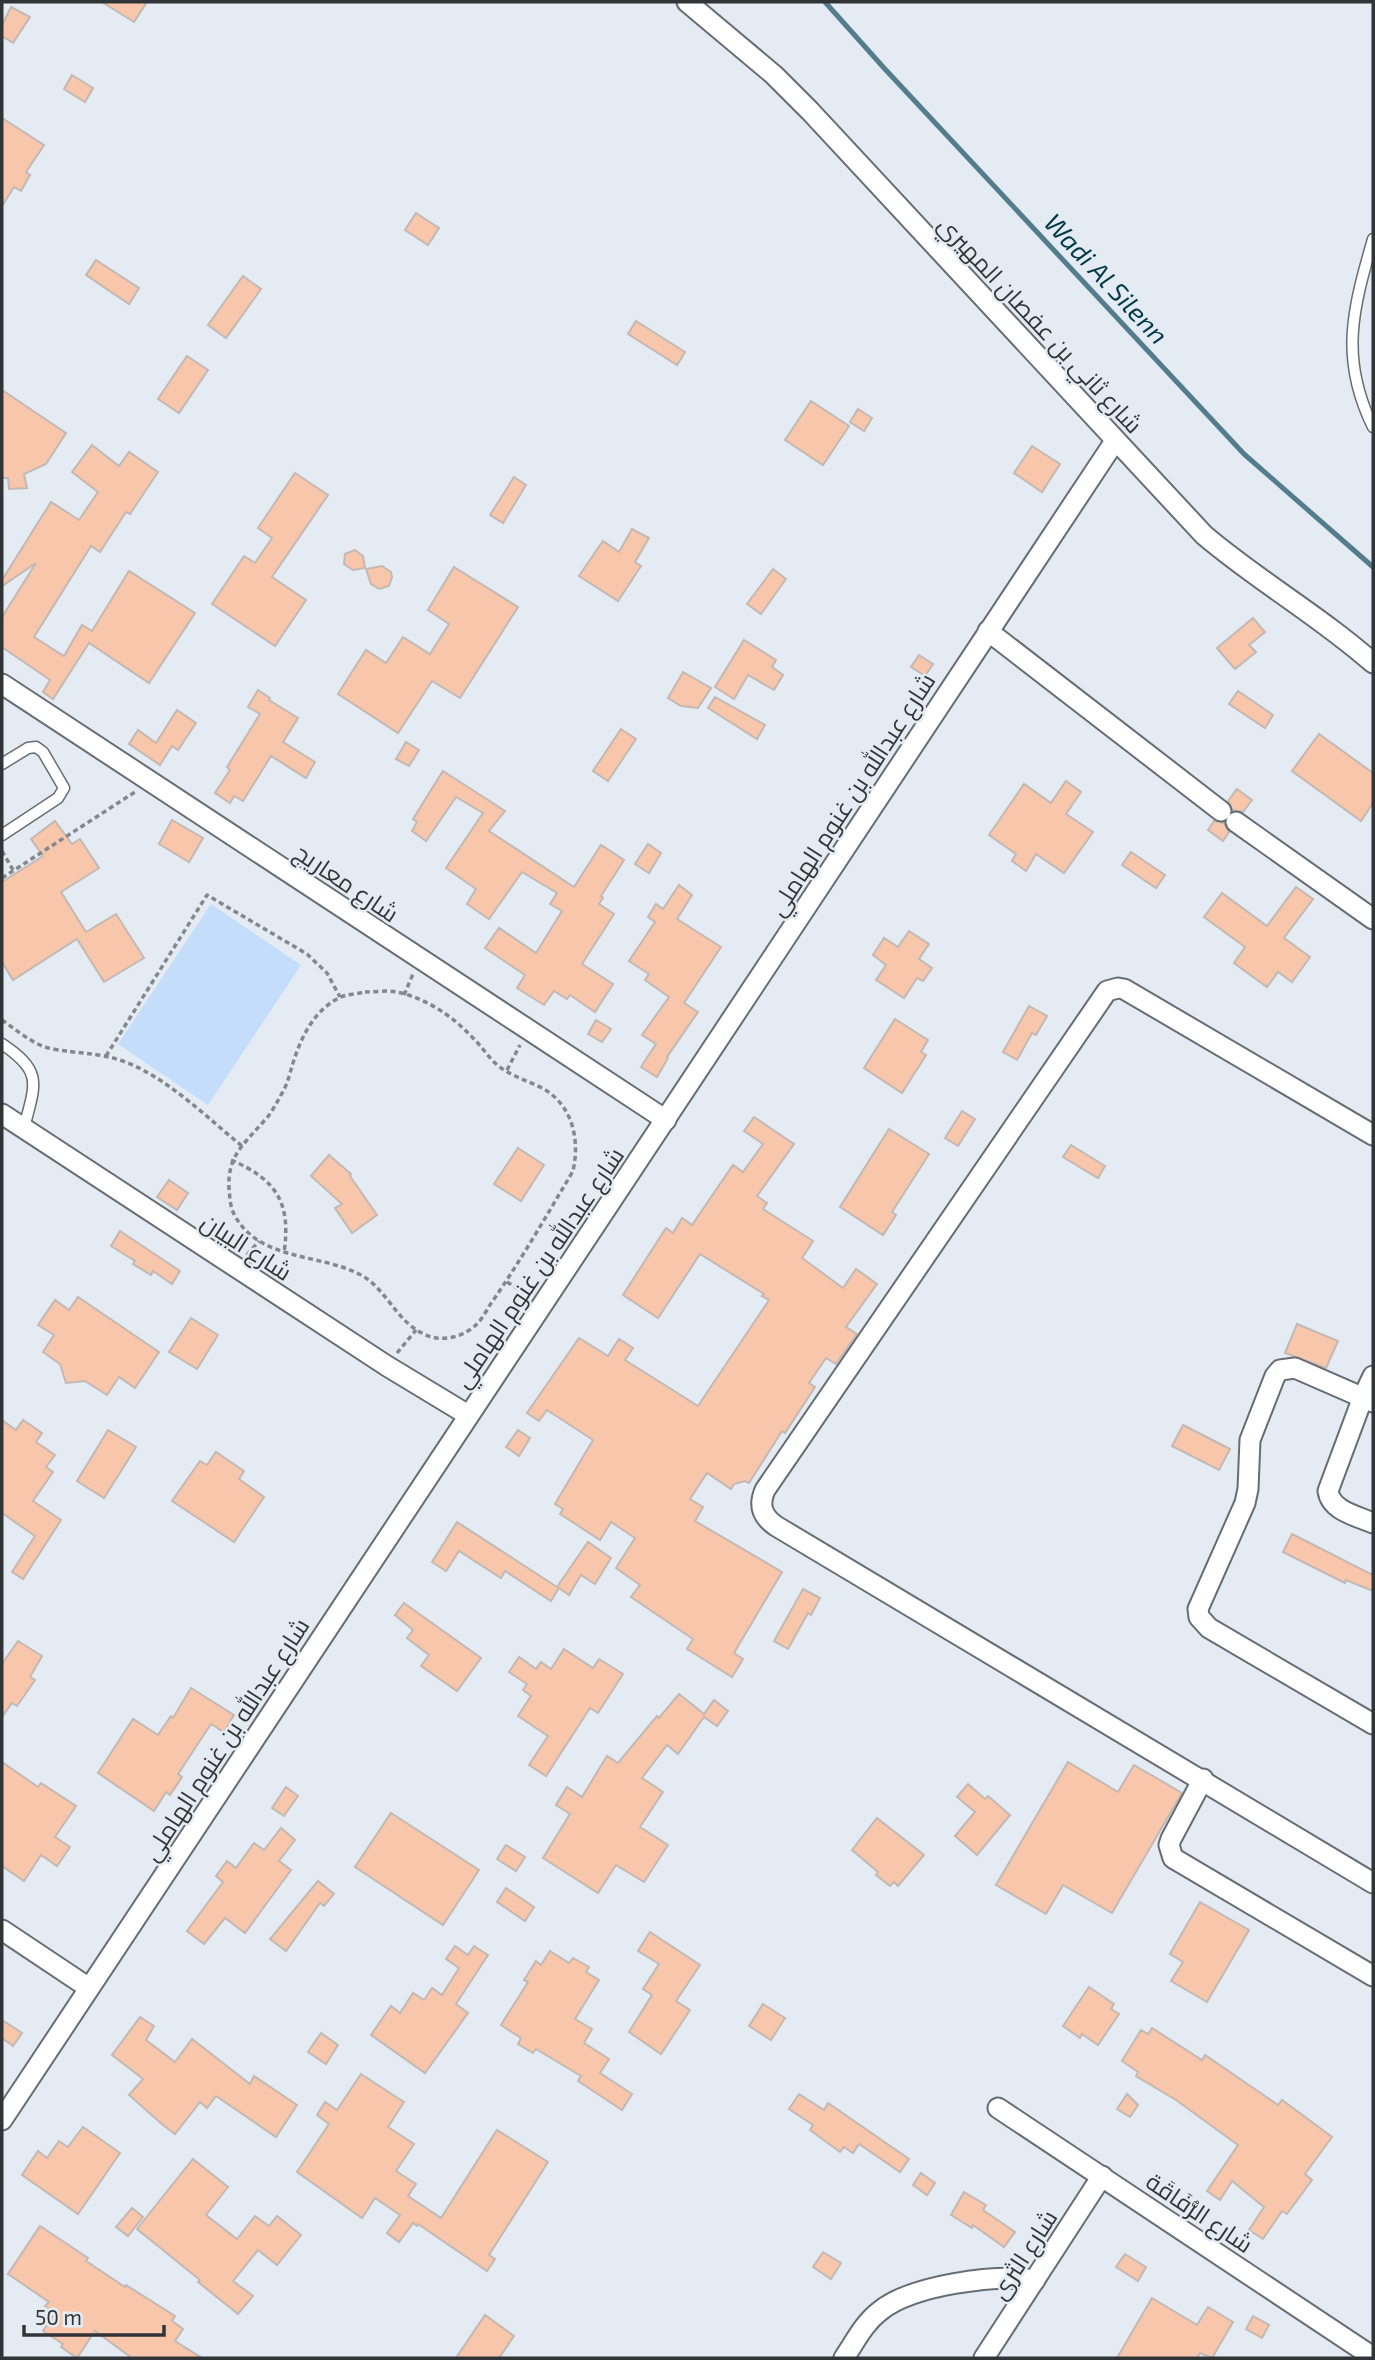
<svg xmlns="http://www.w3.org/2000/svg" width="1375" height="2360" viewBox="0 0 1375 2360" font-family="'Exo 2',Cairo,sans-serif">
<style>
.green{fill:#c4ddfa}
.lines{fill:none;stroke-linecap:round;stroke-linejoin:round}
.stream{stroke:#547d8c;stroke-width:5}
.building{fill:#f8c7ab;stroke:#c3b8b3;stroke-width:2}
.lane-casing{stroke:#676d74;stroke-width:13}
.street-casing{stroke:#676d74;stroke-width:23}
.path{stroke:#83888d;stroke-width:3.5;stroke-dasharray:5 3.5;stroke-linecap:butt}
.lane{stroke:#fff;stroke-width:10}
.street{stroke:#fff;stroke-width:19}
.labels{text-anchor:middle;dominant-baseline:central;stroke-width:5;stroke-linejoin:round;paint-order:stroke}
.street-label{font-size:24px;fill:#323538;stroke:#e4ebf3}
.water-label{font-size:26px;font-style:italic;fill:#023948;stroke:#e4ebf3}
</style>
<rect width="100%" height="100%" fill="#e4ebf3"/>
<!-- green -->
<polygon class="green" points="211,904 301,965 208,1105 118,1044"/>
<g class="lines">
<!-- stream -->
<polyline class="stream" points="825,2 884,68 1244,454 1373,567"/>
</g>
<!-- building -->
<g class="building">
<polygon points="102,2 147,2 134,22"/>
<polygon points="11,7 30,17 13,43 2,36 2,25"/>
<polygon points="72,75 93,88 85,102 64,89"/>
<polygon points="2,118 44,145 26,172 30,175 21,191 14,187 2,206"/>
<polygon points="416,213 439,228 428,245 405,230"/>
<polygon points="96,260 139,288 129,304 86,275"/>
<polygon points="243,276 261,289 226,338 208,325"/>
<polygon points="636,321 685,352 677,365 628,334"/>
<polygon points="187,356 208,370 179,413 158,399"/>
<polygon points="2,390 66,433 46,464 24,474 27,488 9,489 8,478 2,478"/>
<polygon points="811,401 849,426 823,465 785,440"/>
<polygon points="858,409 872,418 864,431 850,422"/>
<polygon points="92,445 119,466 129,452 158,472 130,514 126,512 100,552 91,546 34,637 64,656 82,625 92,631 129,571 195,613 149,683 89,643 53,699 43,692 50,680 2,647 2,617 36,563 2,586 2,580 51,502 79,520 98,492 72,472"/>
<polygon points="1032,446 1060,464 1042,492 1014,473"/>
<polygon points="295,473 328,495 272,577 306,600 275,646 212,604 244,556 255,563 272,538 258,528"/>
<polygon points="514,477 526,485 503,523 490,515"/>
<polygon points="632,529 649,538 635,562 641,566 618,601 579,576 603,541 619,552"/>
<polygon points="355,550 363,556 365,568 353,570 344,564 345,554"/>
<polygon points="382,566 391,572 392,577 389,586 379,589 371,584 366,569"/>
<polygon points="454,567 518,607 460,698 432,681 398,733 338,694 366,650 386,663 403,637 430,654 449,624 428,610"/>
<polygon points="773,569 786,579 761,614 747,604"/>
<polygon points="1253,618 1265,632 1249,645 1256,652 1235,669 1217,648"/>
<polygon points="744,640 776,660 772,667 783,675 774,690 748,675 734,699 715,687"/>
<polygon points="919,655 933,664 925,676 911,667"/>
<polygon points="683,672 711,688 698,708 681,706 668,698"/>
<polygon points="258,690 270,698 269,700 298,718 283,742 315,762 306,778 271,756 243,801 234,796 230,803 215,793 230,770 227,767 260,714 248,707"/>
<polygon points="1238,691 1273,715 1265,728 1229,704"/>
<polygon points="715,697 765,725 757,739 708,708"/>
<polygon points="177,710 196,723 178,750 172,746 160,765 129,744 138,730 156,743"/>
<polygon points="621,729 636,739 608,781 593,771"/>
<polygon points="1319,734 1373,773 1373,803 1361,821 1292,771"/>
<polygon points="406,742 419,750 409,766 396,759"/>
<polygon points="443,771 505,811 489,831 574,887 601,845 624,860 601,896 603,898 599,904 614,914 582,964 613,984 595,1012 570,995 567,999 554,991 544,1005 517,988 525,975 485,948 499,928 536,953 562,911 550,904 557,893 522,872 489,919 467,904 476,889 446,868 483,813 456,797 426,841 412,831 417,822 413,819"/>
<polygon points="1066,781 1081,792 1066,814 1093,832 1064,873 1036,854 1026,871 1012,861 1016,854 989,835 1024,784 1051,803"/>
<polygon points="1237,789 1252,800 1243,812 1233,810 1228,801"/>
<polygon points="172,820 203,838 189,862 159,844"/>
<polygon points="55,821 72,844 80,839 99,868 61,892 86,932 116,914 144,958 104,982 77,939 13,980 2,962 2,882 43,856 31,839"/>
<polygon points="1214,821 1224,823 1229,832 1223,841 1208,830"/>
<polygon points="648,844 661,853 649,873 635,864"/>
<polygon points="1131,852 1165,875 1156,888 1122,865"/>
<polygon points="679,885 692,895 677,919 721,947 684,1003 698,1012 667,1057 668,1058 657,1077 641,1067 656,1044 642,1035 669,997 645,980 649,974 629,961 655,922 648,917 656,904 663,909"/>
<polygon points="1296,887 1313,899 1284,938 1310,957 1292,982 1278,972 1267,987 1234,963 1245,947 1204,917 1222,893 1267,926"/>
<polygon points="909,931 929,944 919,959 932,968 923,981 917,978 904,998 876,980 886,965 873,955 884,938 898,947"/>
<polygon points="1029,1006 1047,1016 1036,1035 1032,1033 1017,1060 1003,1052"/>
<polygon points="895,1019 928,1040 921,1052 926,1055 902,1093 864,1068"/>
<polygon points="596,1020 611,1029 602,1042 588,1034"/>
<polygon points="962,1111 975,1119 958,1146 945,1138"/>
<polygon points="754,1117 794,1144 757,1196 767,1203 763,1209 813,1241 802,1258 843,1288 856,1269 877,1284 846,1327 857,1334 836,1364 826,1358 809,1383 815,1387 785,1433 782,1431 749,1483 745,1481 734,1484 731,1489 707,1473 690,1499 703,1507 695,1521 782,1572 734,1653 743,1659 732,1677 687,1649 693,1639 631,1597 640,1585 616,1568 635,1538 611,1522 600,1540 560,1514 563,1509 555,1504 593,1440 547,1410 539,1421 527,1413 579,1338 608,1356 619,1339 633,1348 625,1360 698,1406 769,1300 762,1296 764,1294 700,1254 658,1318 623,1295 666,1228 673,1233 682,1218 692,1225 733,1165 743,1172 763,1144 744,1131"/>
<polygon points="889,1129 929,1154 892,1212 896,1215 883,1235 840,1207"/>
<polygon points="1071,1145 1105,1166 1098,1178 1063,1157"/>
<polygon points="518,1148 544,1165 521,1201 494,1184"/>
<polygon points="329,1155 351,1174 350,1176 377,1215 352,1233 335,1208 342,1204 311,1176"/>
<polygon points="169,1180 188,1193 177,1210 157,1197"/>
<polygon points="120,1231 180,1271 172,1284 153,1271 151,1275 133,1264 135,1261 111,1246"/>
<polygon points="78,1297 159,1352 135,1388 119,1377 107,1395 85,1381 66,1383 60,1364 43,1352 54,1335 38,1325 55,1300 69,1310"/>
<polygon points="191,1318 218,1335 197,1369 169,1352"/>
<polygon points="1297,1324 1338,1341 1326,1368 1285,1353"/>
<polygon points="2,1420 16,1430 23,1420 42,1433 36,1442 55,1455 46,1467 53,1472 33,1501 61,1520 23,1579 12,1572 35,1536 2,1513"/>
<polygon points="1183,1425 1230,1449 1219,1470 1172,1446"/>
<polygon points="108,1430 136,1447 104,1498 77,1481"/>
<polygon points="518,1430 530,1438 519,1456 506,1447"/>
<polygon points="216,1452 244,1471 239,1479 264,1497 234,1542 172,1501 200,1461 207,1465"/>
<polygon points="457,1522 557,1587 588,1542 611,1558 595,1584 581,1575 569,1595 559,1588 551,1601 505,1571 501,1578 459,1551 446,1571 432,1562"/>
<polygon points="1292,1534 1373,1575 1373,1591 1346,1580 1345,1583 1283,1552"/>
<polygon points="803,1589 820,1598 811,1615 808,1613 788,1649 774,1641"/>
<polygon points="404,1603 481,1658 457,1691 421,1666 429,1655 407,1638 413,1630 395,1615"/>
<polygon points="18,1641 42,1656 30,1677 35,1680 17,1706 12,1703 2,1717 2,1664"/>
<polygon points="564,1649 593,1668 599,1659 623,1674 598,1713 590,1708 546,1776 529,1765 548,1736 518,1716 531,1696 523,1690 527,1684 509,1672 519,1657 536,1669 541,1662 551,1669"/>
<polygon points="191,1688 234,1715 224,1732 211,1724 178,1774 182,1777 170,1795 166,1792 154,1811 98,1773 133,1719 158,1735 171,1716 173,1718"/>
<polygon points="679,1694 704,1714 714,1700 728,1711 717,1726 704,1717 678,1754 667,1745 642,1778 663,1792 640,1827 668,1845 644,1882 616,1865 598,1893 543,1858 570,1814 556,1805 567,1787 582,1797 607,1756 618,1763 657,1716 659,1718"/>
<polygon points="2,1762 38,1787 41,1783 76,1806 55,1837 70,1847 57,1866 41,1855 24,1881 2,1866"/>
<polygon points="1068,1762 1118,1792 1134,1765 1182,1793 1112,1913 1063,1885 1046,1914 996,1885"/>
<polygon points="968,1784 985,1799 988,1796 1010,1815 977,1855 955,1836 975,1812 957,1797"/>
<polygon points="286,1787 298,1796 284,1816 272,1808"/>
<polygon points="391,1813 479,1870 443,1925 355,1867"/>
<polygon points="877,1818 924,1855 898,1886 894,1882 890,1886 876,1875 878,1872 852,1850"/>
<polygon points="281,1828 295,1840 279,1861 291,1870 245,1933 225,1918 204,1944 187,1931 223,1882 216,1876 227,1861 236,1868 254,1843 264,1850"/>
<polygon points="506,1845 525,1857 516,1871 497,1859"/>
<polygon points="318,1881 334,1894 324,1906 320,1903 286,1951 270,1939"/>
<polygon points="506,1888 534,1907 525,1921 497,1902"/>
<polygon points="1200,1902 1249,1930 1207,2002 1171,1981 1183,1962 1170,1954"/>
<polygon points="650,1932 700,1965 676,2001 690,2010 661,2054 629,2032 652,1995 643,1989 659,1964 638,1951"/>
<polygon points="455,1946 468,1955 474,1946 488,1955 456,2004 468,2013 425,2073 371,2035 391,2006 400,2013 413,1993 424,2000 432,1988 442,1995 459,1968 446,1959"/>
<polygon points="550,1951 569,1963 573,1958 589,1967 586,1972 599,1980 575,2019 592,2029 584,2043 609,2059 600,2073 632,2094 622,2110 578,2081 581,2076 536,2049 533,2053 518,2044 521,2038 501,2025 528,1982 524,1980 536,1961 541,1965"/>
<polygon points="1089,1987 1114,2004 1111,2009 1119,2014 1098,2045 1082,2034 1080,2038 1063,2026"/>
<polygon points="763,2004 785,2018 771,2040 749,2026"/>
<polygon points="140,2017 154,2026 146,2040 175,2062 192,2039 250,2084 254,2076 297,2105 276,2137 216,2096 207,2108 200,2102 175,2134 163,2125 129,2095 143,2079 112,2055"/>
<polygon points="2,2020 22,2033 13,2046 2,2038"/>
<polygon points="1152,2028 1202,2060 1205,2055 1278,2105 1282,2100 1332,2137 1305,2174 1312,2180 1287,2214 1282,2211 1263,2239 1249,2230 1264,2207 1232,2181 1220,2200 1207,2191 1238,2145 1176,2100 1136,2076 1138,2072 1122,2061 1141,2030 1148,2034"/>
<polygon points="321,2033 338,2045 326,2064 308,2052"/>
<polygon points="361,2074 404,2102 388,2127 414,2144 396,2171 416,2184 408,2196 441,2218 497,2130 548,2162 489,2255 495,2259 487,2271 418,2224 417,2226 413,2223 399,2242 387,2233 400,2215 375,2198 362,2218 297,2172 329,2124 317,2115 325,2102 337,2110"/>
<polygon points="799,2094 824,2110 828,2103 909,2159 900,2172 859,2144 853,2153 844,2147 840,2152 810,2130 813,2125 789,2109"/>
<polygon points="1127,2094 1138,2105 1130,2117 1117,2109"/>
<polygon points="83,2127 120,2153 78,2214 22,2175 38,2151 47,2158 59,2141 68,2147"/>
<polygon points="193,2159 228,2187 206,2215 237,2239 255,2216 269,2226 277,2216 301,2235 277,2265 258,2250 233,2281 253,2296 238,2314 198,2282 200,2280 137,2229"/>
<polygon points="921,2173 935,2183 927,2195 913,2185"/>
<polygon points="964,2192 986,2205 983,2210 1015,2232 1004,2247 973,2225 972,2228 951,2215"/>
<polygon points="132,2208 143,2217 128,2236 116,2227"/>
<polygon points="40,2226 88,2258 86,2261 125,2287 126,2285 175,2316 172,2321 183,2329 175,2341 202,2358 132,2358 95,2331 77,2358 61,2347 63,2344 43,2331 55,2313 45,2306 49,2302 8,2274"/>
<polygon points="823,2252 841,2263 831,2279 813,2267"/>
<polygon points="1125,2254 1146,2267 1138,2281 1116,2267"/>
<polygon points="1152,2298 1197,2325 1208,2307 1233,2322 1212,2358 1200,2353 1197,2358 1117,2358"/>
<polygon points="485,2315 514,2336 499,2358 456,2358"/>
<polygon points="1253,2316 1269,2325 1262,2338 1246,2329"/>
</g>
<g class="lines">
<defs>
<g id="lane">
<path d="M1373,239C1353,309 1339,358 1373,427"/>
<polyline points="2,764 28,748 36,747 43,752 64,788 58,798 2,835"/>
<path d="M2,1044C44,1072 35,1084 24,1128"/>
</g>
<g id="street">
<path d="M687,2L774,75L810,111L1204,535C1258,581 1320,616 1373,663"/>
<polyline points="988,631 1221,811"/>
<polyline points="2,684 666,1120"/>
<polyline points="1236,822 1373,919"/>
<polyline points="2,1114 387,1366 468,1415"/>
<path d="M1373,1135L1124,989L1118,988L1107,991L765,1490C758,1506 763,1517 776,1526L1373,1883"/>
<path d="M1373,1376L1363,1397L1328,1491C1331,1511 1357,1516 1373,1523"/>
<polyline points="1373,1402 1295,1368 1280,1370 1275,1376 1250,1440 1248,1489 1245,1503 1198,1609 1199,1617 1209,1628 1373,1724"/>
<polyline points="1203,1779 1171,1839 1169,1845 1173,1858 1373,1976"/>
<polyline points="2,1930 89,1988"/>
<polyline points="998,2108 1373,2357"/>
<polyline points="2,2120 1115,441"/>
<path d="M844,2358C855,2342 864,2323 880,2311C912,2285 995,2274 1035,2280"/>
<polyline points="984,2358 1102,2176"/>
</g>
</defs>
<!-- lane casing -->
<use href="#lane" class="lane-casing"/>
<!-- street casing -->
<use href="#street" class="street-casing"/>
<!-- path -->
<g class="path">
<polyline points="2,851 13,870"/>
<polyline points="2,878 135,792"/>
<path d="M365,992C375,992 387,990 397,992C425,998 451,1015 470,1035C479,1043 486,1054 495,1063C508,1075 526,1080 542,1088C573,1105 580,1140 573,1171C547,1215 521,1260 492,1302C487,1309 483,1318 477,1324C464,1337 441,1343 424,1334C395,1321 387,1288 359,1274C318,1253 258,1261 234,1214C230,1207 230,1197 229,1189C227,1156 244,1144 264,1121C271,1114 276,1104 281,1095C288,1084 290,1072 294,1060C302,1035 315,1010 339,998C346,994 357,994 365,992Z"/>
<polyline points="404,995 413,974"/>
<path d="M2,1020C17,1030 34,1046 53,1049C79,1054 96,1052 123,1061C168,1078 205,1116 242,1146"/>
<polyline points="106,1056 207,895 307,954 327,973 340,997"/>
<polyline points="507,1070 520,1045"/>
<path d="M231,1160C278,1180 291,1204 284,1253"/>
<polyline points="247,1255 259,1241"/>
<polyline points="507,1282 528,1295"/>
<polyline points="397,1353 416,1330"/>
</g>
<!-- lane -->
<use href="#lane" class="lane"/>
<!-- street -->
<use href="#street" class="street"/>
</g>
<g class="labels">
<!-- street labels -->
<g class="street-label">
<text transform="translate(1041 324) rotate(47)">شارع ثاني بن عفصان المهيري</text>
<text transform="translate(851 794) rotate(-57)">شارع عبدالله بن غنوم الهاملي</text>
<text transform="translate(347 882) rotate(34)">شارع معاريج</text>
<text transform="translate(247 1246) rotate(33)">شارع البيان</text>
<text transform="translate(538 1267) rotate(-56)">شارع عبدالله بن غنوم الهاملي</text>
<text transform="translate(225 1739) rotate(-57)">شارع عبدالله بن غنوم الهاملي</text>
<text transform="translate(1200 2212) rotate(34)">شارع الرُّفَاقَة</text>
<text transform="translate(1023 2254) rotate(-57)">شارع الثرى</text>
</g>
<!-- water labels -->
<g class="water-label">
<text transform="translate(1107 278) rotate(47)">Wadi Al Silenn</text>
</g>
</g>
<!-- border -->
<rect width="1375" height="2360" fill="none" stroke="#323538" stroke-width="7"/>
<!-- scale -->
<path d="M24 2325v10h140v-10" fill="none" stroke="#323538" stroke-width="3.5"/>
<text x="35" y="2325" font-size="21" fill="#323538" stroke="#e4ebf3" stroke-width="5" paint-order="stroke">50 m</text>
</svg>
